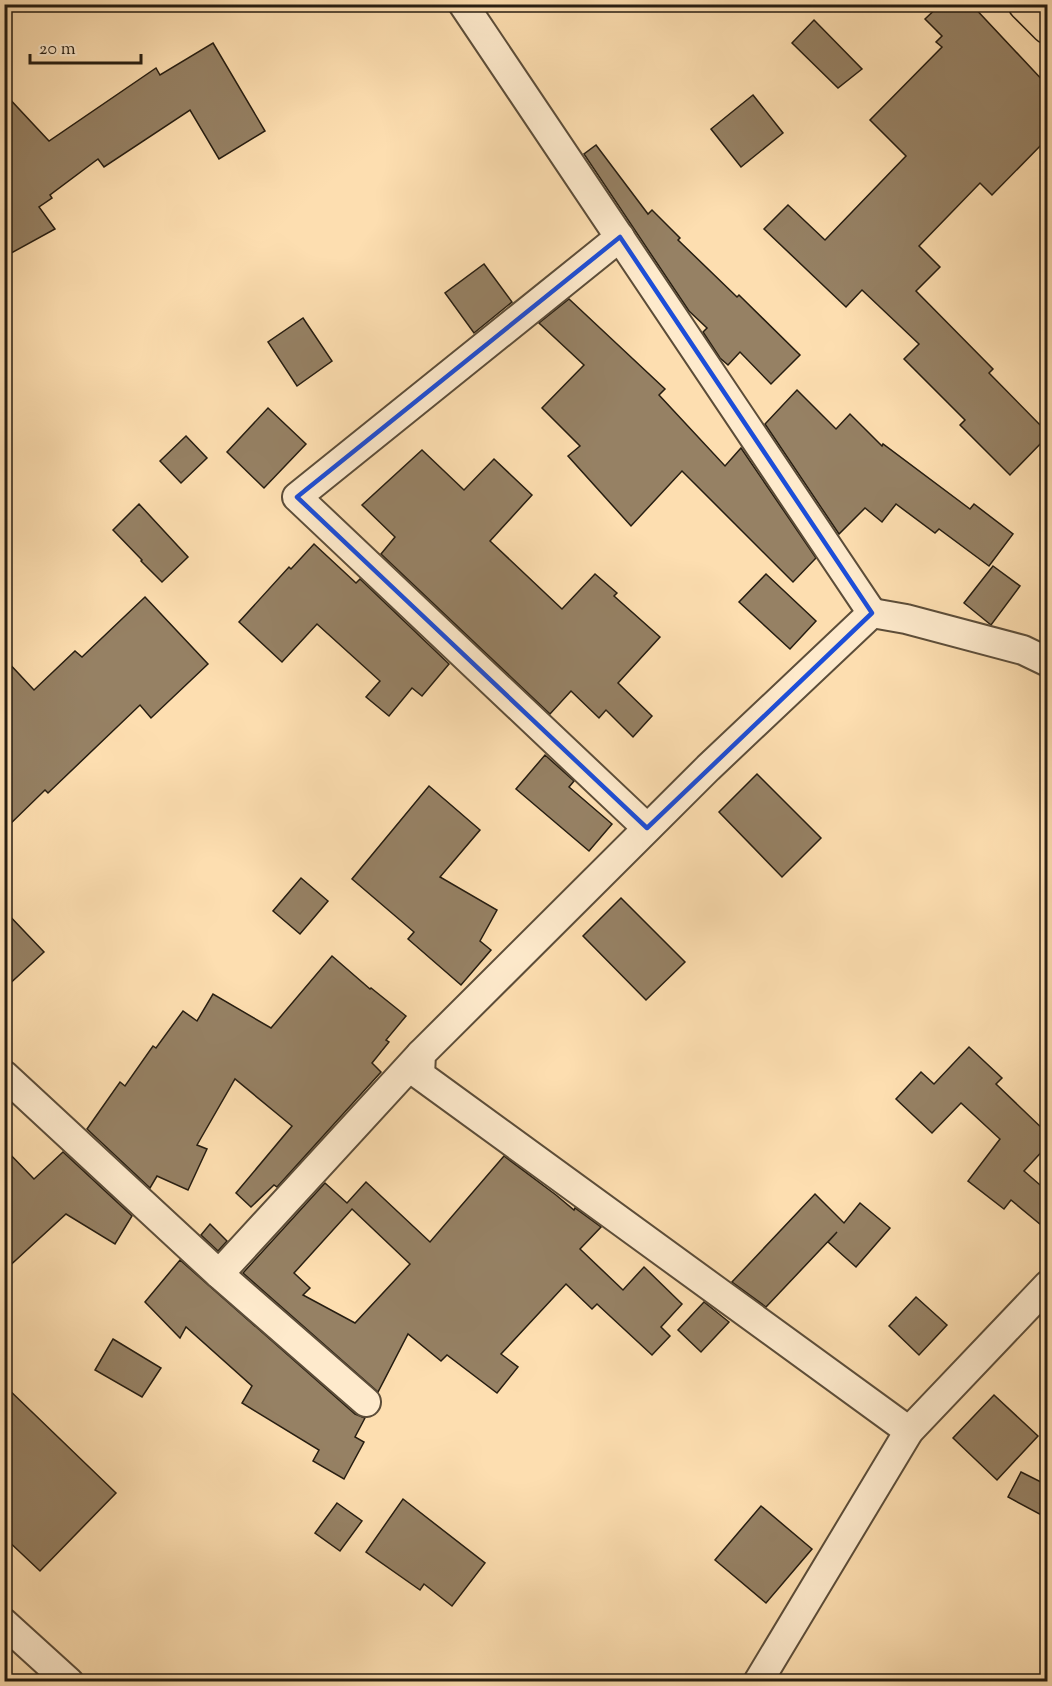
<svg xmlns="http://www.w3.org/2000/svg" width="1052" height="1686" viewBox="0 0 1052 1686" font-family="'Sorts Mill Goudy',serif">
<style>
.building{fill:#968164;stroke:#261d11;stroke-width:1.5;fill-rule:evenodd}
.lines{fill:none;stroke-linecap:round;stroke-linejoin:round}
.minor-casing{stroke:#5c4d39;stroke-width:32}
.primary-casing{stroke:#261d11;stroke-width:36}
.minor{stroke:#feeacc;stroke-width:28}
.primary{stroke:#fddeb0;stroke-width:33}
.marked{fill:none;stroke:#1d4ed8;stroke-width:4.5;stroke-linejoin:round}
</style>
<rect width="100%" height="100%" fill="#fddeb0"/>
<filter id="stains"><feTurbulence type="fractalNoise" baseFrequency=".00333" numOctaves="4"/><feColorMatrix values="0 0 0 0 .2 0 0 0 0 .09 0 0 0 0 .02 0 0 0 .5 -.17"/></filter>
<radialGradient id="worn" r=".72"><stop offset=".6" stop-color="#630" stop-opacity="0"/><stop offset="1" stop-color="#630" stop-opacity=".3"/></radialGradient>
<!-- building -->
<g class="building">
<polygon points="941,4 971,4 1047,85 1047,139 992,195 980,183 919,246 940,267 916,291 993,369 989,373 1047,432 1047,437 1010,475 960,425 965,420 904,359 919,344 862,290 846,307 764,229 788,205 825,240 906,156 870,120 942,47 936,42 942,36 925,19"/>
<polygon points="814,20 862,69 838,88 792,43"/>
<polygon points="213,43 265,131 219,159 190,110 104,167 98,159 50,195 52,198 39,207 55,229 4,257 4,93 49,141 156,68 160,75"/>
<polygon points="753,95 783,133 741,167 711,129"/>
<polygon points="596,145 648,214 652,210 680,238 678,240 737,297 739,295 800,355 771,384 740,352 728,365 720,358 703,332 707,328 689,311 584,154"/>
<polygon points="484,264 512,302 474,333 445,293"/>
<polygon points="569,299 665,389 659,395 725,466 741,448 816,558 793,582 682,471 631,526 568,456 580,446 542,408 584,365 539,323"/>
<polygon points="303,318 332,361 297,386 268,342"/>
<polygon points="797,390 836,429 850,414 882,446 883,444 970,509 974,504 1013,534 989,566 939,529 935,533 896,504 882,522 865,508 839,534 765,424"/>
<polygon points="268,408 306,444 264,488 227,452"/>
<polygon points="186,436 207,458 181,483 160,461"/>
<polygon points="422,450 464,490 494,459 532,495 490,541 562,609 595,574 617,593 614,596 660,637 618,683 652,716 633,737 606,710 599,718 571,691 550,714 381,554 395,537 362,505"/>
<polygon points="139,504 188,557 162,582 141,561 142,560 113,530"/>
<polygon points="314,544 356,583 360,579 449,664 422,696 412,688 389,716 366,697 380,681 317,624 282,662 239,622 289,567 291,569"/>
<polygon points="993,566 1020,586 991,625 964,603"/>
<polygon points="766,574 816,621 790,649 739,602"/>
<polygon points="145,597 208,664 151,718 140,705 48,793 45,790 4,830 4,658 34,690 75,651 82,657"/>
<polygon points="545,755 574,781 569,787 612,824 589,851 516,789"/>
<polygon points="757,774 821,838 782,877 719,812"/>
<polygon points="429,786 480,830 440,877 497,910 480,941 491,950 461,985 408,939 414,932 352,879"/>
<polygon points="301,878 328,901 300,934 273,911"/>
<polygon points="621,898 685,962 646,1000 583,936"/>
<polygon points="4,910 44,952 4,989"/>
<polygon points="332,956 370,989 371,988 406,1016 386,1040 389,1042 372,1063 381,1072 277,1187 274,1185 251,1207 236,1193 292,1126 235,1079 197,1145 207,1149 188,1190 157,1176 150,1188 87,1129 120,1082 125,1086 153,1046 156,1048 183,1011 197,1021 213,994 271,1028"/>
<polygon points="969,1047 1002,1078 996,1084 1047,1133 1047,1146 1024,1171 1047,1191 1047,1230 1011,1200 1004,1209 968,1181 1000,1139 961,1103 932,1133 896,1099 921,1072 934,1084"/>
<polygon points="4,1148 34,1179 63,1152 132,1216 115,1244 66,1214 4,1271"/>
<path d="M504,1156L556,1195L574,1210L575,1208L601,1227L580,1249L623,1290L644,1267L682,1304L661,1327L670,1336L652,1355L597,1304L592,1309L566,1284L501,1354L518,1367L497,1393L447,1355L441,1361L408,1334L378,1392L243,1273L325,1183L347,1203L366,1182L430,1242ZM352,1209L410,1264L355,1323L303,1295L310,1288L294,1273Z"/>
<polygon points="815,1194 844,1223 860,1203 890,1228 856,1267 828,1242 837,1232 766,1307 732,1282"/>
<polygon points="210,1224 227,1241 218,1251 201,1235"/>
<polygon points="180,1260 355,1414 365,1418 355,1437 364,1442 344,1479 313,1461 319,1450 242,1403 252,1386 186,1327 180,1338 145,1302"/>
<polygon points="916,1297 947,1325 919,1355 889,1326"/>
<polygon points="704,1302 729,1322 701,1352 678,1330"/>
<polygon points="113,1339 161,1368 142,1397 95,1370"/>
<polygon points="4,1385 116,1493 40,1571 4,1537"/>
<polygon points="994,1395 1038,1436 997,1480 953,1438"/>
<polygon points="1021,1472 1047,1485 1047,1518 1008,1497"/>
<polygon points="403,1499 485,1563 452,1606 424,1584 420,1590 366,1552"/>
<polygon points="337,1503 362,1521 340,1551 315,1533"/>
<polygon points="761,1506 812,1549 766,1603 715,1560"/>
</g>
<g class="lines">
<defs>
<g id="minor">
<polyline points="463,4 872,613"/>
<polyline points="620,237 297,497 647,828"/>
<polyline points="4,1075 219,1274 366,1402"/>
<polyline points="219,1274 421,1054"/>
<polyline points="909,1431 420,1075 421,1054 708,768 872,613 906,619 1023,650 1048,662"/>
<polyline points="4,1623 69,1682"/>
<polyline points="758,1682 909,1431 1048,1285"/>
</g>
<polyline id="primary" points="1025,4 1048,27"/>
</defs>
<!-- minor casing -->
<use href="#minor" class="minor-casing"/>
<!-- primary casing -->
<use href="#primary" class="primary-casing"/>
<!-- minor -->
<use href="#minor" class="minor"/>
<!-- primary -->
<use href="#primary" class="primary"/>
</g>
<!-- marked area -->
<path class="marked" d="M620,237L872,613L647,828L297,497Z"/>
<!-- margin -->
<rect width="1052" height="1686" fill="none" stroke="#fddeb0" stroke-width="24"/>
<rect x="6" y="6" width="1040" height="1674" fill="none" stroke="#261d11" stroke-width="3"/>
<rect x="12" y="12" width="1028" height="1662" fill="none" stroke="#261d11" stroke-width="1.5"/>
<!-- scale -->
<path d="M30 54v9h111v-9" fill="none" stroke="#261d11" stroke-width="3"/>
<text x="39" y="54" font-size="18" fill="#261d11" stroke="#feeacc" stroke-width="4.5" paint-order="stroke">20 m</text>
<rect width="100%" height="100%" filter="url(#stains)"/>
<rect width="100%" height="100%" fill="url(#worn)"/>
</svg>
